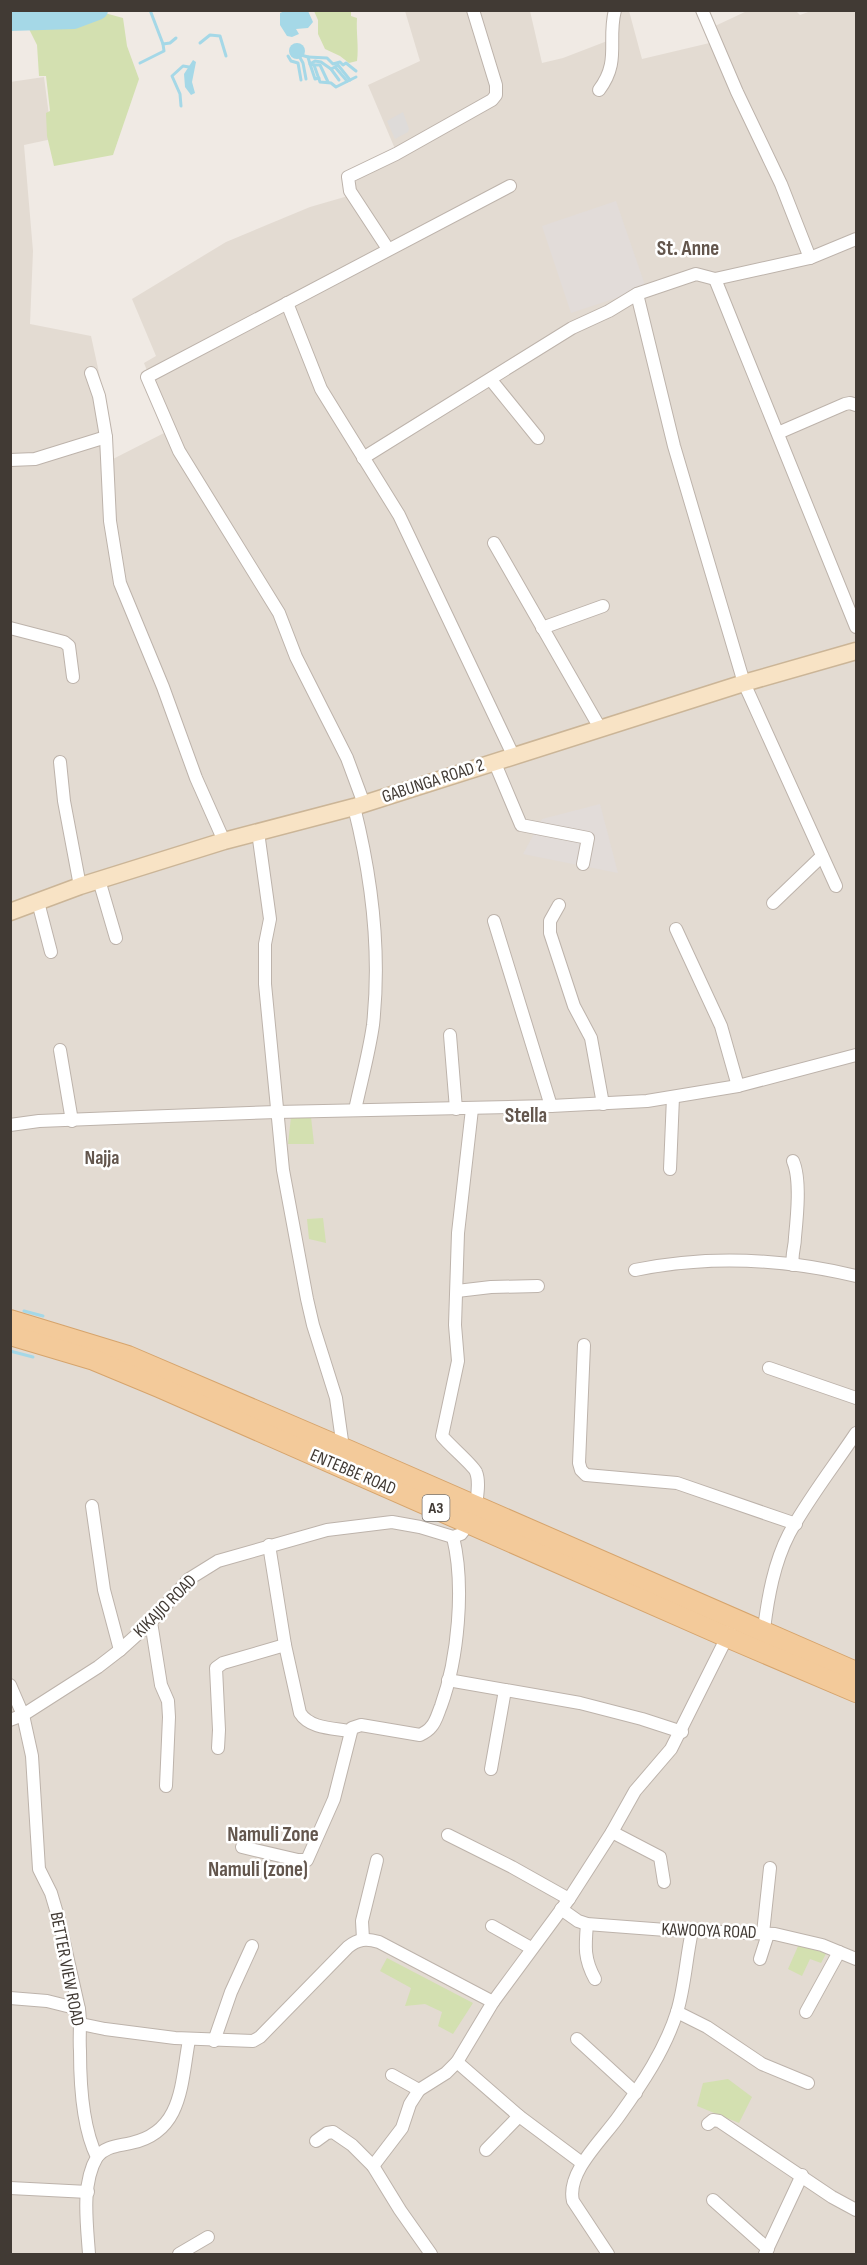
<svg xmlns="http://www.w3.org/2000/svg" width="867" height="2265" viewBox="0 0 867 2265" font-family="'Sofia Sans Condensed',sans-serif">
<style>
.residential{fill:#e3dbd2}
.industrial{fill:#e2dcd9}
.green{fill:#d3e0b0}
.parking{fill:#dedbd9}
.water{fill:#a5d8e7}
.lines{fill:none;stroke-linecap:round;stroke-linejoin:round}
.stream{stroke:#a5d8e7;stroke-width:3}
.river{stroke:#a5d8e7;stroke-width:20}
.street-casing{stroke:#bdb3ab;stroke-width:14}
.secondary-casing{stroke:#cbb597;stroke-width:19}
.primary-casing{stroke:#d6a46c;stroke-width:22}
.street{stroke:#fff;stroke-width:12}
.secondary{stroke:#f8e3c5;stroke-width:16}
.primary{stroke:#f3ca9a;stroke-width:20}
.labels{text-anchor:middle;dominant-baseline:central;stroke-width:5;stroke-linejoin:round;paint-order:stroke}
.shield{fill:#fff;stroke:#7a7571;stroke-width:1.5}
.shield-label{font-size:16px;font-weight:bold;fill:#413a34}
.street-label{font-size:18px;fill:#413a34;stroke:#fff}
.neighbourhood-label{font-size:20px;font-weight:bold;fill:#63564d;stroke:#fff}
.quarter-label{font-size:21px;font-weight:bold;fill:#63564d;stroke:#fff}
</style>
<rect width="100%" height="100%" fill="#f0eae4"/>
<!-- residential -->
<polygon class="residential" points="405,11 530,11 542,63 563,58 615,38 617,11 629,11 642,59 718,41 715,26 747,11 796,11 800,15 811,11 856,11 856,2254 11,2254 10,82 44,77 52,139 24,145 33,251 30,324 91,336 101,382 111,460 170,430 144,363 156,356 132,299 226,242 310,207 348,196 352,183 398,156 368,85 420,61"/>
<!-- industrial -->
<g class="industrial">
<polygon points="616,201 646,288 571,313 542,226"/>
<polygon points="600,804 618,873 523,854 542,819"/>
</g>
<!-- green -->
<g class="green">
<polygon points="30,10 38,11 41,14 65,15 101,12 123,18 127,46 139,79 113,155 54,166 47,136 46,113 50,111 46,76 39,76 37,45 22,15 23,11"/>
<path d="M314,11H351V16L357,18C356,33 359,47 357,61L349,63L340,56L325,49L318,34V20Z"/>
<polygon points="291,1117 311,1117 314,1144 288,1144"/>
<polygon points="323,1218 326,1243 309,1239 307,1219"/>
<polygon points="799,1944 827,1952 821,1963 810,1959 802,1976 788,1969"/>
<polygon points="387,1958 473,2003 453,2034 438,2026 442,2012 425,2004 405,2006 411,1988 380,1971"/>
<polygon points="728,2079 752,2097 739,2123 697,2106 703,2083"/>
</g>
<!-- parking -->
<polygon class="parking" points="403,112 409,129 408,132 395,139 387,121"/>
<!-- water -->
<g class="water">
<polygon points="287,10 308,11 313,22 308,28 296,29 299,34 292,37 287,36 280,25 280,13"/>
<circle cx="297" cy="51" r="8"/>
<polygon points="193,60 196,62 192,82 195,93 191,95 185,87 184,74"/>
</g>
<g class="lines">
<!-- stream -->
<g class="stream">
<polyline points="150,10 163,44 170,43 176,38"/>
<polyline points="200,43 210,35 220,36 226,56"/>
<polyline points="301,55 308,57 310,64 314,65 320,82 331,83 336,87 356,77"/>
<polyline points="288,56 291,61 298,63 301,80"/>
<polyline points="299,56 303,63 306,79"/>
<polyline points="308,57 327,58 333,64 340,62 343,65 346,63 356,71"/>
<polyline points="140,63 164,51 163,44"/>
<polyline points="314,65 320,65 328,82"/>
<polyline points="335,67 338,65 350,80"/>
<polyline points="331,69 339,80"/>
<polyline points="319,78 315,79 310,64 315,61 321,62 331,69 335,67 347,81"/>
<polyline points="181,106 180,94 172,76 183,66 189,67"/>
<polyline points="24,1311 43,1316"/>
<polyline points="10,1351 33,1357"/>
</g>
<!-- river -->
<polyline class="river" points="10,21 74,19 98,10"/>
<defs>
<g id="street">
<polyline points="702,10 737,92 781,184 810,258"/>
<path d="M599,90C621,61 607,41 615,10"/>
<polyline points="388,249 350,191 348,177 396,154 492,100 496,95 496,85 473,10"/>
<polyline points="715,279 856,627"/>
<polyline points="637,294 674,446 744,683 836,886"/>
<polyline points="287,303 321,389 399,515 513,755"/>
<polyline points="91,373 99,396 106,437 110,521 120,583 163,687 196,778 224,841"/>
<polyline points="491,380 538,438"/>
<polyline points="778,433 845,404 850,403 856,405"/>
<polyline points="363,458 572,328 609,311 637,294 696,274 715,279 810,258 856,239"/>
<polyline points="10,460 35,459 106,437"/>
<polyline points="494,543 600,728"/>
<polyline points="10,628 64,642 69,646 73,677"/>
<polyline points="542,628 603,606"/>
<polyline points="494,761 521,825 588,838 583,864"/>
<polyline points="60,762 64,801 80,886"/>
<polyline points="364,804 347,758 296,657 279,613 179,451 147,377 510,186"/>
<path d="M354,807C372,878 381,951 373,1025C369,1053 361,1082 355,1110"/>
<polyline points="258,832 270,919 265,944 265,984 283,1170 307,1299 313,1325 336,1398 343,1448"/>
<polyline points="99,880 116,938"/>
<polyline points="38,902 51,952"/>
<polyline points="773,903 822,856"/>
<polyline points="559,905 550,921 550,933 574,1006 591,1038 603,1104"/>
<polyline points="494,921 551,1106"/>
<polyline points="676,929 721,1026 738,1086"/>
<polyline points="450,1035 456,1109"/>
<polyline points="60,1050 72,1121"/>
<path d="M472,1109L458,1233L455,1325L458,1361L442,1436C449,1445 474,1466 476,1472C480,1482 477,1496 476,1506"/>
<polyline points="10,1125 39,1121 141,1117 277,1112 551,1106 647,1101 738,1086 856,1055"/>
<path d="M793,1161C801,1179 797,1217 795,1237C795,1248 791,1254 793,1265"/>
<polyline points="670,1169 673,1097"/>
<path d="M635,1270C708,1255 785,1259 856,1276"/>
<polyline points="457,1291 491,1287 538,1286"/>
<polyline points="584,1345 579,1463 581,1470 586,1475 677,1483 796,1524"/>
<polyline points="769,1368 856,1398"/>
<polyline points="92,1506 104,1590 120,1650"/>
<path d="M269,1545L285,1645L300,1713C310,1729 334,1728 350,1731"/>
<polyline points="151,1622 161,1685 168,1701 169,1717 166,1786"/>
<path d="M769,1634L764,1629C768,1597 774,1563 789,1534C808,1499 834,1466 856,1433"/>
<polyline points="448,1680 580,1703 642,1719 682,1732"/>
<path d="M10,1685L23,1715L32,1756L39,1869L51,1893L59,1920L79,2009C81,2024 79,2037 80,2051C80,2083 83,2129 97,2157C81,2184 87,2224 89,2254"/>
<polyline points="10,1720 23,1715 98,1667 120,1650 151,1622 189,1579 218,1561 327,1530 392,1522 420,1527 453,1537 461,1534 470,1522"/>
<polyline points="218,1748 219,1730 216,1668 223,1663 285,1645"/>
<polyline points="491,1769 505,1690"/>
<polyline points="612,1832 660,1857 664,1882"/>
<polyline points="448,1835 512,1867 569,1899"/>
<path d="M242,1847L298,1860H307L334,1799L352,1728L361,1725L420,1735C424,1733 428,1731 431,1727C436,1722 438,1713 441,1706C458,1659 465,1586 453,1537"/>
<polyline points="561,1909 578,1921 587,1924 666,1930 775,1934 822,1945 856,1959"/>
<path d="M587,1924C585,1947 584,1959 595,1979"/>
<polyline points="492,1926 531,1948"/>
<polyline points="763,1933 770,1868"/>
<polyline points="363,1939 362,1921 377,1860"/>
<polyline points="760,1959 768,1934"/>
<polyline points="10,1998 47,2001 79,2009"/>
<polyline points="677,2012 707,2027 762,2064 808,2083"/>
<polyline points="806,2012 839,1952"/>
<path d="M81,2024L105,2029L175,2038L253,2041L260,2037L348,1947C358,1939 366,1938 379,1942L493,2002"/>
<polyline points="577,2039 636,2093"/>
<polyline points="214,2041 231,1992 252,1946"/>
<polyline points="457,2062 519,2116 582,2163"/>
<polyline points="392,2075 419,2090 446,2073 457,2062 493,2002 569,1899 612,1832 635,1791 671,1749 730,1631"/>
<polyline points="708,2124 713,2120 719,2121 832,2197 856,2210"/>
<polyline points="316,2141 327,2133 333,2132 352,2145 373,2166 400,2210 431,2254"/>
<polyline points="486,2150 519,2116"/>
<path d="M97,2157C105,2146 119,2146 131,2143C183,2132 181,2083 189,2040"/>
<polyline points="373,2166 402,2128 410,2104 419,2090"/>
<polyline points="10,2188 88,2192"/>
<polyline points="713,2200 768,2249"/>
<polyline points="179,2254 208,2237"/>
<path d="M608,2254L573,2201C566,2172 603,2139 619,2116C642,2084 665,2050 677,2012C685,1986 686,1958 692,1931"/>
<polyline points="765,2254 802,2175"/>
</g>
<polyline id="secondary" points="10,912 80,886 224,841 354,807 744,683 856,651"/>
<g id="primary">
<polyline points="10,1320 128,1356 343,1448 856,1672"/>
<polyline points="10,1335 94,1360 159,1387 727,1637 856,1692"/>
</g>
</defs>
<!-- street casing -->
<use href="#street" class="street-casing"/>
<!-- secondary casing -->
<use href="#secondary" class="secondary-casing"/>
<!-- primary casing -->
<use href="#primary" class="primary-casing"/>
<!-- street -->
<use href="#street" class="street"/>
<!-- secondary -->
<use href="#secondary" class="secondary"/>
<!-- primary -->
<use href="#primary" class="primary"/>
</g>
<g class="labels">
<!-- shield labels -->
<rect class="shield" x="422.5" y="1495" width="27" height="26" rx="4.5"/>
<g class="shield-label">
<text x="436" y="1508">A3</text>
</g>
<!-- street labels -->
<g class="street-label">
<text transform="translate(433 781) rotate(-18)">GABUNGA ROAD 2</text>
<text transform="translate(353 1472) rotate(23)">ENTEBBE ROAD</text>
<text transform="translate(165 1606) rotate(-45)">KIKAJJO ROAD</text>
<text transform="translate(709 1931) rotate(2)">KAWOOYA ROAD</text>
<text transform="translate(67 1969) rotate(79)">BETTER VIEW ROAD</text>
</g>
<!-- neighbourhood labels -->
<g class="neighbourhood-label">
<text x="102" y="1158">Najja</text>
</g>
<!-- quarter labels -->
<g class="quarter-label">
<text x="688" y="248">St. Anne</text>
<text x="526" y="1115">Stella</text>
<text x="273" y="1834">Namuli Zone</text>
<text x="258" y="1869">Namuli (zone)</text>
</g>
</g>
<!-- border -->
<rect width="867" height="2265" fill="none" stroke="#413a34" stroke-width="24"/>
</svg>
